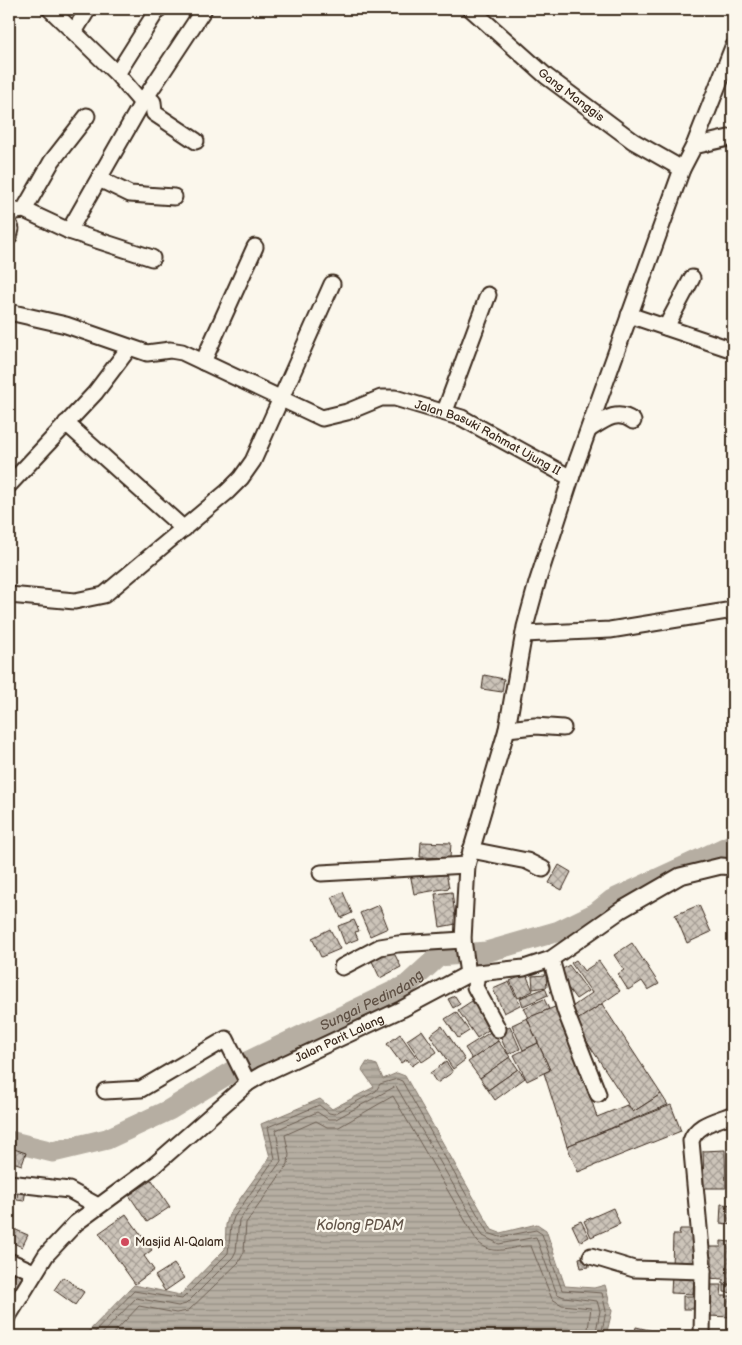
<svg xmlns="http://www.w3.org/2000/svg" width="742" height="1345" viewBox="0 0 742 1345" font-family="'Balsamiq Sans',sans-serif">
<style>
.water{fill:url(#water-rules);stroke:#85796d}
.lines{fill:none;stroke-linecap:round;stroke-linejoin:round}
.shore{stroke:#6c5f53;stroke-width:1}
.river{stroke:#b6aea2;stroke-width:21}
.building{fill:url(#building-cross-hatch);stroke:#3b2a1e}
.minor-casing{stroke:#3b2a1e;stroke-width:19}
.minor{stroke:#fbf7ec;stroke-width:15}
.poi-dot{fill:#d1495b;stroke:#fbf7ec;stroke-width:2}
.labels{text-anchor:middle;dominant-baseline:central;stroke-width:4.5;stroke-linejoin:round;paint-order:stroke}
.street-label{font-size:12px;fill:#3b2a1e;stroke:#fbf7ec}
.poi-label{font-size:12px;fill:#3b2a1e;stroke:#fbf7ec;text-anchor:start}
.water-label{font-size:14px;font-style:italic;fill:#605246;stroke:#fbf7ec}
</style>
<defs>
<pattern id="water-rules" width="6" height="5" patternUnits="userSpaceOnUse" patternTransform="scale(1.25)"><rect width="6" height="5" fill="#b6aea2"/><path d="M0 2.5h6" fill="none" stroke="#958e83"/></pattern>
<pattern id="building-cross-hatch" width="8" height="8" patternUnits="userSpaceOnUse" patternTransform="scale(1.25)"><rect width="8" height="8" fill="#ccc4b9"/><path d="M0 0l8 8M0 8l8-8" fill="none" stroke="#a79f96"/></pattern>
</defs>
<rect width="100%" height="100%" fill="#fbf7ec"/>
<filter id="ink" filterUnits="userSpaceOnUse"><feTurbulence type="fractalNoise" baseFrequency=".02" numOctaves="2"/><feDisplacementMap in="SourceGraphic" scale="10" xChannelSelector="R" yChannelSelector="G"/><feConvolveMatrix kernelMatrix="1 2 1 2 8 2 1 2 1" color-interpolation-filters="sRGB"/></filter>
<g filter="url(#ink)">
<!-- water -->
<polygon class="water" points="367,1062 377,1065 383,1079 397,1073 405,1076 492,1230 500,1233 537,1224 546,1230 565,1286 594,1288 605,1285 612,1311 606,1336 84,1336 134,1285 180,1295 225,1249 226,1225 229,1214 270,1157 261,1124 320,1099 332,1109 374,1087 362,1070"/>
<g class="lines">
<!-- shore -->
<g class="shore">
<polyline points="91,1336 134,1291 182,1299 228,1253 231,1226 234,1217 275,1158 268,1127 319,1105 329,1113 334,1114 376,1091 380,1084 397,1079 402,1081 488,1233 500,1237 536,1230 542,1234 562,1290 602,1293 606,1311 601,1336"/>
<polyline points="100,1336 136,1298 178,1306 186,1304 233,1257 236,1251 239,1220 281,1161 276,1130 317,1112 328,1119 336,1119 396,1086 483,1236 499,1244 536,1237 557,1294 564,1297 597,1301 600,1311 595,1336"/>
<path d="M111,1336L139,1306L176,1313L188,1311L239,1262L244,1252L246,1223L288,1164L289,1154L285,1135L316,1121L327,1127H339L393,1096L477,1241C494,1259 511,1245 531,1246L552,1299L562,1305L591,1308L587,1336"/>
</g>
<!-- river -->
<path class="river" id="s1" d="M9,1141L53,1152L107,1139L169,1110L249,1061L407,985L439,956L486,952L559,931L596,913L612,900L733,844"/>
</g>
<!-- building -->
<g class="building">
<polygon points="484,675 504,679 502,692 482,689"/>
<polygon points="421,842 451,843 450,858 420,857"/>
<polygon points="559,865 571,872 562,890 549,883"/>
<polygon points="445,867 449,888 414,894 410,873"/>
<polygon points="343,892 352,913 341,918 332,897"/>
<polygon points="452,892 456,924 440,927 435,894"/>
<polygon points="379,905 388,928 370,936 360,913"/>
<polygon points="699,905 711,932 687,943 675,915"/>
<polygon points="354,920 359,931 355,932 358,939 345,944 338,926"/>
<polygon points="330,929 340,949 321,957 312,938"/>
<polygon points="632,943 659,984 648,990 642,981 628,990 618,974 624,970 614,955"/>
<polygon points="391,947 401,967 380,978 370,957"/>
<polygon points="576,960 584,971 599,961 620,991 577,1021 569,1009 592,993 571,963"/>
<polygon points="569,965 588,991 576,999 557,973"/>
<polygon points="526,974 533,991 518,998 510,981"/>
<polygon points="546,975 547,987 533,989 532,976"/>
<polygon points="509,982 520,1005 504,1013 493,989"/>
<polygon points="545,988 548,995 523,1006 520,998"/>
<polygon points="455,996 460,1004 453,1008 448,999"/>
<polygon points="475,999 494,1026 477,1038 458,1010"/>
<polygon points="544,999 549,1009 529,1018 524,1008"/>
<polygon points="602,1004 661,1094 633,1112 574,1022"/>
<polygon points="560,1005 597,1117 627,1105 633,1112 661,1094 668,1105 567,1146 544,1073 550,1070 527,1018"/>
<polygon points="456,1012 469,1031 458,1038 445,1019"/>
<polygon points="527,1018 538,1043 523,1050 512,1025"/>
<polygon points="442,1026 465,1060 453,1069 430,1035"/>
<polygon points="510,1026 520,1049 508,1054 498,1032"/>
<polygon points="422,1030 437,1052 422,1062 407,1040"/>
<polygon points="492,1031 498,1041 472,1059 465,1048"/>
<polygon points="400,1034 419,1061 412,1066 407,1059 401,1063 387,1044"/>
<polygon points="498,1041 510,1057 480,1078 468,1062"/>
<polygon points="538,1043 550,1070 527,1081 514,1055"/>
<polygon points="510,1057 518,1069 488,1090 480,1078"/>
<polygon points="446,1062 453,1072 437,1083 430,1073"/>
<polygon points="518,1069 525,1078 495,1100 488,1090"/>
<polygon points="671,1105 681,1131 578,1172 567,1146"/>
<polygon points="11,1148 26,1153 22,1165 9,1161"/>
<polygon points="725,1150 726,1188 704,1188 703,1151"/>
<polygon points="152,1180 170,1207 147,1222 129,1195"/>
<polygon points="9,1187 17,1189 12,1205 9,1204"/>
<polygon points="18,1189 26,1190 24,1201 17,1200"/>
<polygon points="721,1204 733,1205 733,1225 720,1223"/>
<polygon points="613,1208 620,1224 591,1237 584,1221"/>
<polygon points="126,1214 152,1250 144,1256 154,1270 135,1284 99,1233"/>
<polygon points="581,1221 589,1237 580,1242 572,1225"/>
<polygon points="9,1227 28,1235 22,1247 9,1241"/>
<polygon points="680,1229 696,1229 694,1267 672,1266 673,1235 679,1235"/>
<polygon points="721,1241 731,1242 730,1284 723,1284 723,1279 707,1278 708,1269 712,1269 712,1257 708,1257 708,1247 721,1247"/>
<polygon points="587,1256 589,1267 581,1268 579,1258"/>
<polygon points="174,1264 184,1278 165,1291 155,1276"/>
<polygon points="9,1266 25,1277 17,1290 9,1285"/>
<polygon points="672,1274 694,1275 693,1294 671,1293"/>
<polygon points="63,1277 84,1292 75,1305 54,1290"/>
<polygon points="708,1285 722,1285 721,1296 733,1296 733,1317 707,1316"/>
<polygon points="724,1285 733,1285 733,1293 724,1292"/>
<rect x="683" y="1296" width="16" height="13"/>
<polygon points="636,1327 671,1335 670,1336 634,1336"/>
</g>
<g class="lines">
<defs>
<g id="minor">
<polyline points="50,9 117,74 142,103"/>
<path id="s2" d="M471,9L546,76L633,141L682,169"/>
<polyline points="74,32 88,9"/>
<polyline points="117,74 158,9"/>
<polyline points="146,96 153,102 154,113 196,141"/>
<polyline points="694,146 733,137"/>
<polyline points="99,179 130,194 174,197"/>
<polyline points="24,210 52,161 87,116"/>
<polyline points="9,215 16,211 24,210 69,231 152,258"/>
<polyline points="9,224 11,229 9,237"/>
<polyline points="69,231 142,103 204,9"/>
<path id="s3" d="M9,312L66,325L147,353L170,350L182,352L322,418L347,412L381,398H395L462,418L571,478L537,583L525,627L507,729L467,865L463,940L468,974"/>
<polyline points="629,315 733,350"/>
<polyline points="666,327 692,278"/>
<polyline points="203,362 255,247"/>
<polyline points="445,411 488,295"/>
<polyline points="66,423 184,529"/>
<path d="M590,429C604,420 617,409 633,421"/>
<polyline points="571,478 682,169 694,146 733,47"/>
<polyline points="9,485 95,393 129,348"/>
<polyline points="9,595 75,601 104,595 227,492 241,478 253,461 332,284"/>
<polyline points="524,634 610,630 733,610"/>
<polyline points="507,729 535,726 563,728"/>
<polyline points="471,850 527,861 543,869"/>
<polyline points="321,873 467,865"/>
<polyline points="551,959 565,1010 598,1094"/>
<polyline points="342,967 380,947 398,944 463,940"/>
<polyline points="477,973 475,987 498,1029"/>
<polyline points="105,1091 141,1089 226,1039 248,1083"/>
<polyline points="9,1183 69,1190 98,1206"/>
<polyline points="591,1256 634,1269 703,1271"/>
<polyline points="9,1261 34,1272"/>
<path id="s4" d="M9,1315L46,1255L76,1223L151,1168L248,1083L263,1074L402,1009L468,974L524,968L551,959L621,910L680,876L721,866L733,867"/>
<path d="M702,1336L703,1271L691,1141C697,1123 718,1121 733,1114"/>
</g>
</defs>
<!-- minor casing -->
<use href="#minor" class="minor-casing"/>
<!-- minor -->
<use href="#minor" class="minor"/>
</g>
</g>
<!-- markers -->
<circle class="poi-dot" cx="125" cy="1242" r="5"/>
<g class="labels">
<!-- street labels -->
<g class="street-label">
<text stroke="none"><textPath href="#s2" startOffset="132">Gang Manggis</textPath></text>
<text stroke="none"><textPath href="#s3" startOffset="512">Jalan Basuki Rahmat Ujung II</textPath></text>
<text stroke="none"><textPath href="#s4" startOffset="438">Jalan Parit Lalang</textPath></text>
</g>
<!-- poi labels -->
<g class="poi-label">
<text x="135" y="1242">Masjid Al-Qalam</text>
</g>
<!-- water labels -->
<g class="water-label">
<text stroke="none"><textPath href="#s1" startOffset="400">Sungai Pedindang</textPath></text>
<text x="360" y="1225">Kolong PDAM</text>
</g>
</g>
<!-- margin -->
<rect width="742" height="1345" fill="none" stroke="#fbf7ec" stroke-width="30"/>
<rect x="15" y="15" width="712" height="1315" fill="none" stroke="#3b2a1e" stroke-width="2" filter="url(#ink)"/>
</svg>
